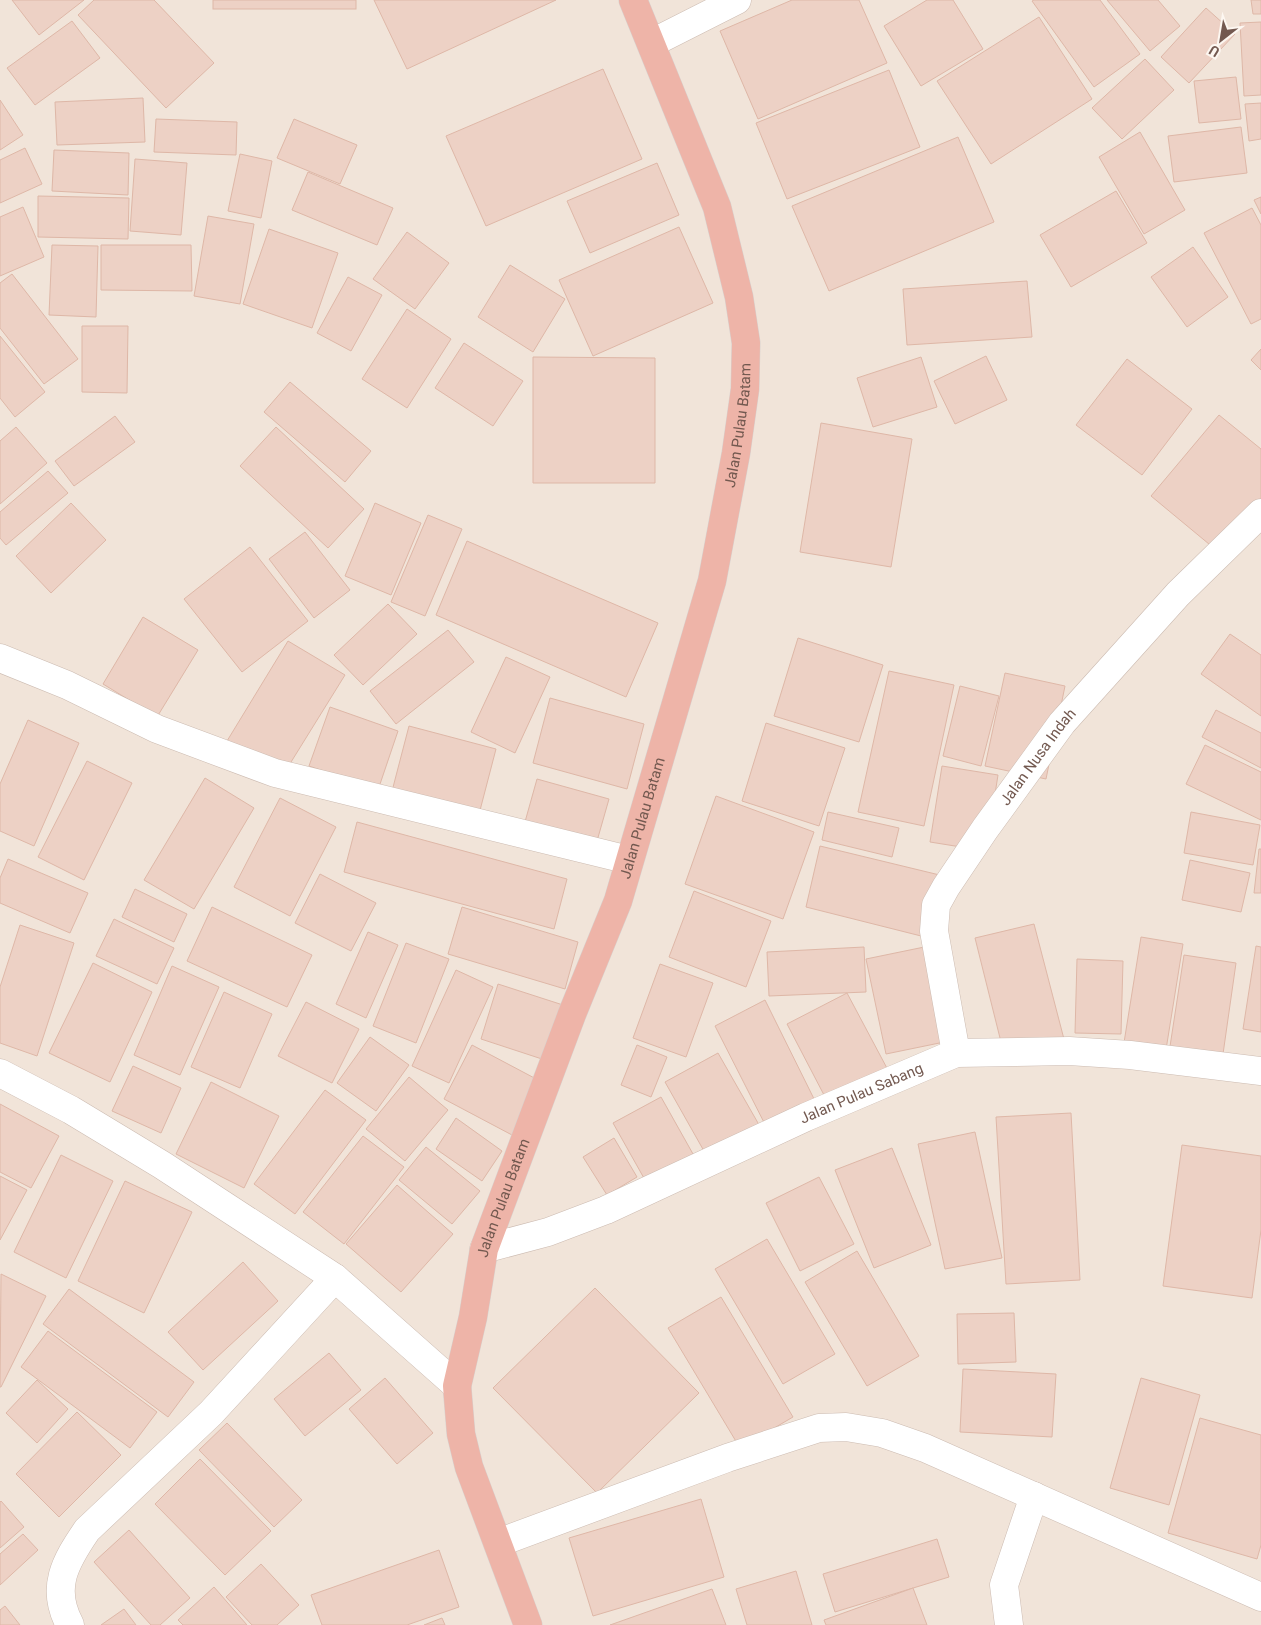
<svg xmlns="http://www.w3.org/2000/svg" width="1261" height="1625" viewBox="0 0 1261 1625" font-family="Roboto,sans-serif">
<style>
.residential{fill:#f1e4d9}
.building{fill:#edd1c5;stroke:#deb7a7}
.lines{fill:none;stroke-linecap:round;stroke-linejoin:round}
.minor-casing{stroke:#ccbbb1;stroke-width:29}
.highway-casing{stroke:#d8d1ce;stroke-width:29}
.minor{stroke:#fff;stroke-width:28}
.highway{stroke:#eeb4a8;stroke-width:28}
.labels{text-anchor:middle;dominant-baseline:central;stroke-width:4.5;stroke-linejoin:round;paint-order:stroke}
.street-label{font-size:15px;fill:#735950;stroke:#fdf7f1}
</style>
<rect width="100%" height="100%" fill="#fbf3ea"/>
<!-- residential -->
<rect class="residential" x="0" y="0" width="1261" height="1625"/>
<!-- building -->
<g class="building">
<polygon points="12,0 84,0 39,35"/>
<polygon points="94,0 154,0 214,63 166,108 78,15"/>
<rect x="213" y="0" width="143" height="9"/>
<polygon points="374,0 556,0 407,69"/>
<polygon points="792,0 859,0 887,63 758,119 720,31"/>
<polygon points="927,0 953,0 983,49 921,86 884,26"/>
<polygon points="1034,0 1100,0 1140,54 1094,87 1032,1"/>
<polygon points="1107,0 1158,0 1180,26 1150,51"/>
<polygon points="1251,0 1261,0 1261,14 1253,14"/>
<polygon points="1206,8 1235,34 1189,83 1161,57"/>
<polygon points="1039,17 1092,99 991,164 937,81"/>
<polygon points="72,21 100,58 35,105 7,68"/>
<polygon points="1261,22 1261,95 1244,96 1240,23"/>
<polygon points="1145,59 1174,90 1122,139 1092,108"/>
<polygon points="603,69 642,159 486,226 446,136"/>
<polygon points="889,70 920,147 787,199 756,123"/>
<polygon points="1236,77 1241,119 1199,123 1194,81"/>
<polygon points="143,98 145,142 57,145 55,102"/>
<polygon points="0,100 23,135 0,150"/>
<polygon points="1261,103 1261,139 1249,141 1245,104"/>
<polygon points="156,119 237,122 236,155 154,152"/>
<polygon points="294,119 357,145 340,184 277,158"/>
<polygon points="1241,127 1247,173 1174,182 1168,136"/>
<polygon points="1140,132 1185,210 1144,234 1099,157"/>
<polygon points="958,137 994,222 829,291 792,206"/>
<polygon points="25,148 42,184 0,203 0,160"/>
<polygon points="54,150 129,153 128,195 52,191"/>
<polygon points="240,154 272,161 261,218 228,211"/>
<polygon points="135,159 187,163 181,235 130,231"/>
<polygon points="657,163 679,215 590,253 567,201"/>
<polygon points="308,172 393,208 377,245 292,210"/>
<polygon points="1116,191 1147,243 1071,287 1040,235"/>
<polygon points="38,196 129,198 128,239 38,237"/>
<polygon points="1261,197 1261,214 1254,200"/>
<polygon points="23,207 44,257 0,276 0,217"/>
<polygon points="1252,208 1261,225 1261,319 1251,324 1204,233"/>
<polygon points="208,216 254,224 240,304 194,296"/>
<polygon points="679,227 713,303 593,356 559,280"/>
<polygon points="269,229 338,253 312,328 243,304"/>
<polygon points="407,232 449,263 415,309 373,279"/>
<polygon points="52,245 98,246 96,317 49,315"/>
<polygon points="101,245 191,245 192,291 101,290"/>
<polygon points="1193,247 1228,297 1187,327 1151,277"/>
<polygon points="510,265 565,299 533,352 478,317"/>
<polygon points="12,274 78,359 44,384 0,328 0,283"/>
<polygon points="348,277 382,295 351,351 317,333"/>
<polygon points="1027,281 1032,337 907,345 903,289"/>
<polygon points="407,309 451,339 407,408 362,379"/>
<polygon points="82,326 128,326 127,393 82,392"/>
<polygon points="0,336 45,392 15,417 0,398"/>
<polygon points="464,343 523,381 493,426 435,388"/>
<polygon points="1261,349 1261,370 1251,360"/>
<polygon points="986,356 1007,400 955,424 934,381"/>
<polygon points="533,357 655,358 655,483 533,483"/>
<polygon points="921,357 937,407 873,427 857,378"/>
<polygon points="1127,359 1192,409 1142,475 1076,425"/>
<polygon points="290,382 371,451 345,482 264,412"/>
<polygon points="1219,415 1261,449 1261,505 1221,554 1151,496"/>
<polygon points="115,416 135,442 74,486 55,461"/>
<polygon points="821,423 912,439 891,567 800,552"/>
<polygon points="16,427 47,463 0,504 0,441"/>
<polygon points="276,427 364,509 328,548 240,466"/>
<polygon points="48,471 68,493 6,545 0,538 0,512"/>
<polygon points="71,503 106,540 51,593 16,556"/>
<polygon points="375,503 421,523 391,595 345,576"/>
<polygon points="428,515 462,529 425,616 391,602"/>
<polygon points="305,532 350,590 314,618 269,559"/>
<polygon points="467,541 658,623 626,697 436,615"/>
<polygon points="250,547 308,621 242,672 184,599"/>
<polygon points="388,604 417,634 363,685 334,655"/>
<polygon points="143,617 198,650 157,717 103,684"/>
<polygon points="448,630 474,662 396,724 370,691"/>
<polygon points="1230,634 1261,655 1261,716 1201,674"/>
<polygon points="798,638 883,665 859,742 774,716"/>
<polygon points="288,641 345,675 283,775 227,741"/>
<polygon points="506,657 550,677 515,753 471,732"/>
<polygon points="889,671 954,685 924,826 858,812"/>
<polygon points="1005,673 1065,686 1046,779 985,766"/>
<polygon points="960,686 999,696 981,766 943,756"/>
<polygon points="550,698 644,724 627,789 533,763"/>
<polygon points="330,707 398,731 378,790 309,766"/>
<polygon points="1216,710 1261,733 1261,768 1202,737"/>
<polygon points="28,720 79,743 34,846 0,831 0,784"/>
<polygon points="766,723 845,748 819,826 742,801"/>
<polygon points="409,726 496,749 478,818 391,795"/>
<polygon points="1205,745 1261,772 1261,820 1186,784"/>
<polygon points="87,761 132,783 84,880 38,857"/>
<polygon points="942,766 998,775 986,851 930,842"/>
<polygon points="205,778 254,808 194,909 144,880"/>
<polygon points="537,779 609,799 595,848 523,829"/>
<polygon points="716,796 814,832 783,919 685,884"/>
<polygon points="280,798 336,827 290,916 234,887"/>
<polygon points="828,812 899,828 892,857 822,840"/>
<polygon points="1191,812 1260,825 1253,865 1184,853"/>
<polygon points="357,822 567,879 554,929 344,872"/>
<polygon points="820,846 952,878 937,940 806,907"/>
<polygon points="1259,849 1261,849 1261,893 1254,893"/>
<polygon points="8,859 88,893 70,933 0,903 0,878"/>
<polygon points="1190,860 1250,873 1241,912 1182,900"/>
<polygon points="320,874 376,903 351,951 295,923"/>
<polygon points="135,889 187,914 174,942 122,917"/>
<polygon points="694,891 771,921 746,987 669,957"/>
<polygon points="212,907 312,955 287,1007 187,961"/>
<polygon points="462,907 578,942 565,989 448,954"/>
<polygon points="114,919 174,948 157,984 96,956"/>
<polygon points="1034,924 1065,1043 1005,1058 975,938"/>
<polygon points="20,925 74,943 37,1056 0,1043 0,987"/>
<polygon points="368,932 398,945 366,1018 336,1004"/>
<polygon points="1141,937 1183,944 1164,1062 1122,1055"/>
<polygon points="406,943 449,959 416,1043 373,1026"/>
<polygon points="934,945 954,1040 886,1054 866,959"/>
<polygon points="1256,946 1261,947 1261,1032 1243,1029"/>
<polygon points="864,947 866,992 769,996 767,952"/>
<polygon points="1184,955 1236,963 1222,1061 1169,1053"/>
<polygon points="1077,959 1123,961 1121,1034 1075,1033"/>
<polygon points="93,963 152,992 110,1082 49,1053"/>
<polygon points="660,964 713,983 686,1057 633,1038"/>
<polygon points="172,966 219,987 180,1075 134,1055"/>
<polygon points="456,970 493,987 449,1083 412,1066"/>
<polygon points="498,984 563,1005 545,1060 481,1039"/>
<polygon points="224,992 272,1014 240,1088 191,1067"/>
<polygon points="847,993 897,1087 836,1118 787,1024"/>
<polygon points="765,1000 823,1117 774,1142 715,1026"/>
<polygon points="306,1002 359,1029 332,1083 278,1056"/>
<polygon points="370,1037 409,1065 376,1111 337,1083"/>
<polygon points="472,1045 540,1081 512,1135 444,1099"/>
<polygon points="637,1045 667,1057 651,1097 621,1085"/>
<polygon points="718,1053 766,1137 713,1167 665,1082"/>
<polygon points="133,1066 181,1088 161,1133 112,1111"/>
<polygon points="409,1077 448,1110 405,1161 366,1129"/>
<polygon points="211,1082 279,1116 244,1188 176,1154"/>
<polygon points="325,1090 366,1120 295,1214 254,1184"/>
<polygon points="661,1097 702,1170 654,1196 613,1123"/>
<polygon points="0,1104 59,1136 31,1188 0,1172"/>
<polygon points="1071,1113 1080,1280 1006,1284 996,1117"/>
<polygon points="456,1118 502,1151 482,1181 436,1149"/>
<polygon points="975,1132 1002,1258 945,1269 918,1144"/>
<polygon points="363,1136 404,1167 344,1244 303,1212"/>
<polygon points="614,1138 637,1177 607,1195 583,1157"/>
<polygon points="1182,1145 1261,1156 1261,1230 1252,1298 1163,1286"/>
<polygon points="426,1147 480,1191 452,1224 399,1180"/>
<polygon points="892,1148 931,1245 874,1268 835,1170"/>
<polygon points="61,1155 113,1181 66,1278 14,1252"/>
<polygon points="0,1176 27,1190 0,1240"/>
<polygon points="819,1177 854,1244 800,1271 766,1203"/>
<polygon points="125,1181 192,1212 144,1313 78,1281"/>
<polygon points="397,1185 453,1234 401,1292 346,1244"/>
<polygon points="767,1239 835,1354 783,1384 715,1269"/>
<polygon points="857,1251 919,1356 867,1386 805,1282"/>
<polygon points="243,1262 278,1301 203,1370 168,1332"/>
<polygon points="1,1274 46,1296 1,1387 0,1387"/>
<polygon points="595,1288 699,1393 597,1493 493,1388"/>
<polygon points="69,1289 194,1382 168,1417 43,1324"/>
<polygon points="721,1297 793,1417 740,1448 668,1328"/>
<polygon points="1014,1313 1016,1362 958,1364 957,1314"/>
<polygon points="48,1331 157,1412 130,1448 21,1367"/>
<polygon points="329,1353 361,1390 305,1436 274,1399"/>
<polygon points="963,1369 1056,1374 1052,1437 960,1432"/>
<polygon points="385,1378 433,1433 397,1464 349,1409"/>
<polygon points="1141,1378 1200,1395 1169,1505 1110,1488"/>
<polygon points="37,1380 68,1409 37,1443 6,1413"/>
<polygon points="77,1412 121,1455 59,1517 16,1474"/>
<polygon points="1200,1418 1261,1435 1261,1545 1257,1559 1168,1533"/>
<polygon points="227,1423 302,1500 274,1527 199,1450"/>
<polygon points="200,1459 271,1531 225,1575 155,1504"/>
<polygon points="701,1499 724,1577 593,1616 569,1538"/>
<polygon points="1,1501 24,1527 0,1548 0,1502"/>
<polygon points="129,1530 190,1598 160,1625 151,1625 94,1562"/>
<polygon points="23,1534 38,1550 0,1585 0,1554"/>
<polygon points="937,1539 949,1577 835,1612 823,1574"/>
<polygon points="439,1550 459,1607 407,1625 322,1625 311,1595"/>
<polygon points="261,1564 299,1605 277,1625 252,1625 226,1597"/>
<polygon points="796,1571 812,1625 747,1625 736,1589"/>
<polygon points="214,1587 247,1625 183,1625 178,1620"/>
<polygon points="913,1588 927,1625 826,1625 824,1620"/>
<polygon points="712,1589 726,1625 610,1625"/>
<polygon points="5,1606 20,1625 0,1625 0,1610"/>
<polygon points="124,1609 136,1625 101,1625"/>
<polygon points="442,1618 445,1625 424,1625"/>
</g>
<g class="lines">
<defs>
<g id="minor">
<polyline points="652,43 737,0"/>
<polyline points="0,658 67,685 157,729 275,773 629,860"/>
<path id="s1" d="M956,1053L934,931L936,905L946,887L985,829L1062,723L1178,594L1261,513"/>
<polyline points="0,1073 71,1110 162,1165 335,1278 457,1386"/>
<path id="s2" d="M484,1249L548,1232L606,1210L806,1117L956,1053L1069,1051L1130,1055L1261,1071"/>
<polyline points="498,1543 727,1458 819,1428 846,1427 882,1433 925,1448 1261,1597"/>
<path d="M70,1625C50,1588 65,1562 87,1530L211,1413L335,1278"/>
<polyline points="1009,1625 1004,1585 1034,1496"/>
</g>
<g id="highway">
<path id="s3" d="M528,1625L469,1467L461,1434L457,1386L473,1317L484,1249L572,1014L618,901L712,581L736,453L745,389L746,343L739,297L717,207L633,0"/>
</g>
</defs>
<!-- minor casing -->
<use href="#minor" class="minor-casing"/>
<!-- highway casing -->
<use href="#highway" class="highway-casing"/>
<!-- minor -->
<use href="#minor" class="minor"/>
<!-- highway -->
<use href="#highway" class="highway"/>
</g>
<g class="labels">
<!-- street labels -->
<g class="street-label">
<text stroke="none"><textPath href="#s3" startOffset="1255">Jalan Pulau Batam</textPath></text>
<text stroke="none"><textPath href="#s1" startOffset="330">Jalan Nusa Indah</textPath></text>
<text stroke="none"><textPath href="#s3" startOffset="850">Jalan Pulau Batam</textPath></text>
<text stroke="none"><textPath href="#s2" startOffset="409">Jalan Pulau Sabang</textPath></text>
<text stroke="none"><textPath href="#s3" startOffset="445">Jalan Pulau Batam</textPath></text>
</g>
</g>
<!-- north arrow -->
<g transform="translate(1221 40) rotate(211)" stroke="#fdf7f1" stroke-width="4" paint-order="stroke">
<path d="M0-4L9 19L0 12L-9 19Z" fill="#735950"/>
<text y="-8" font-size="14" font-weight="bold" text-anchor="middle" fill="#735950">U</text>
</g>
</svg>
